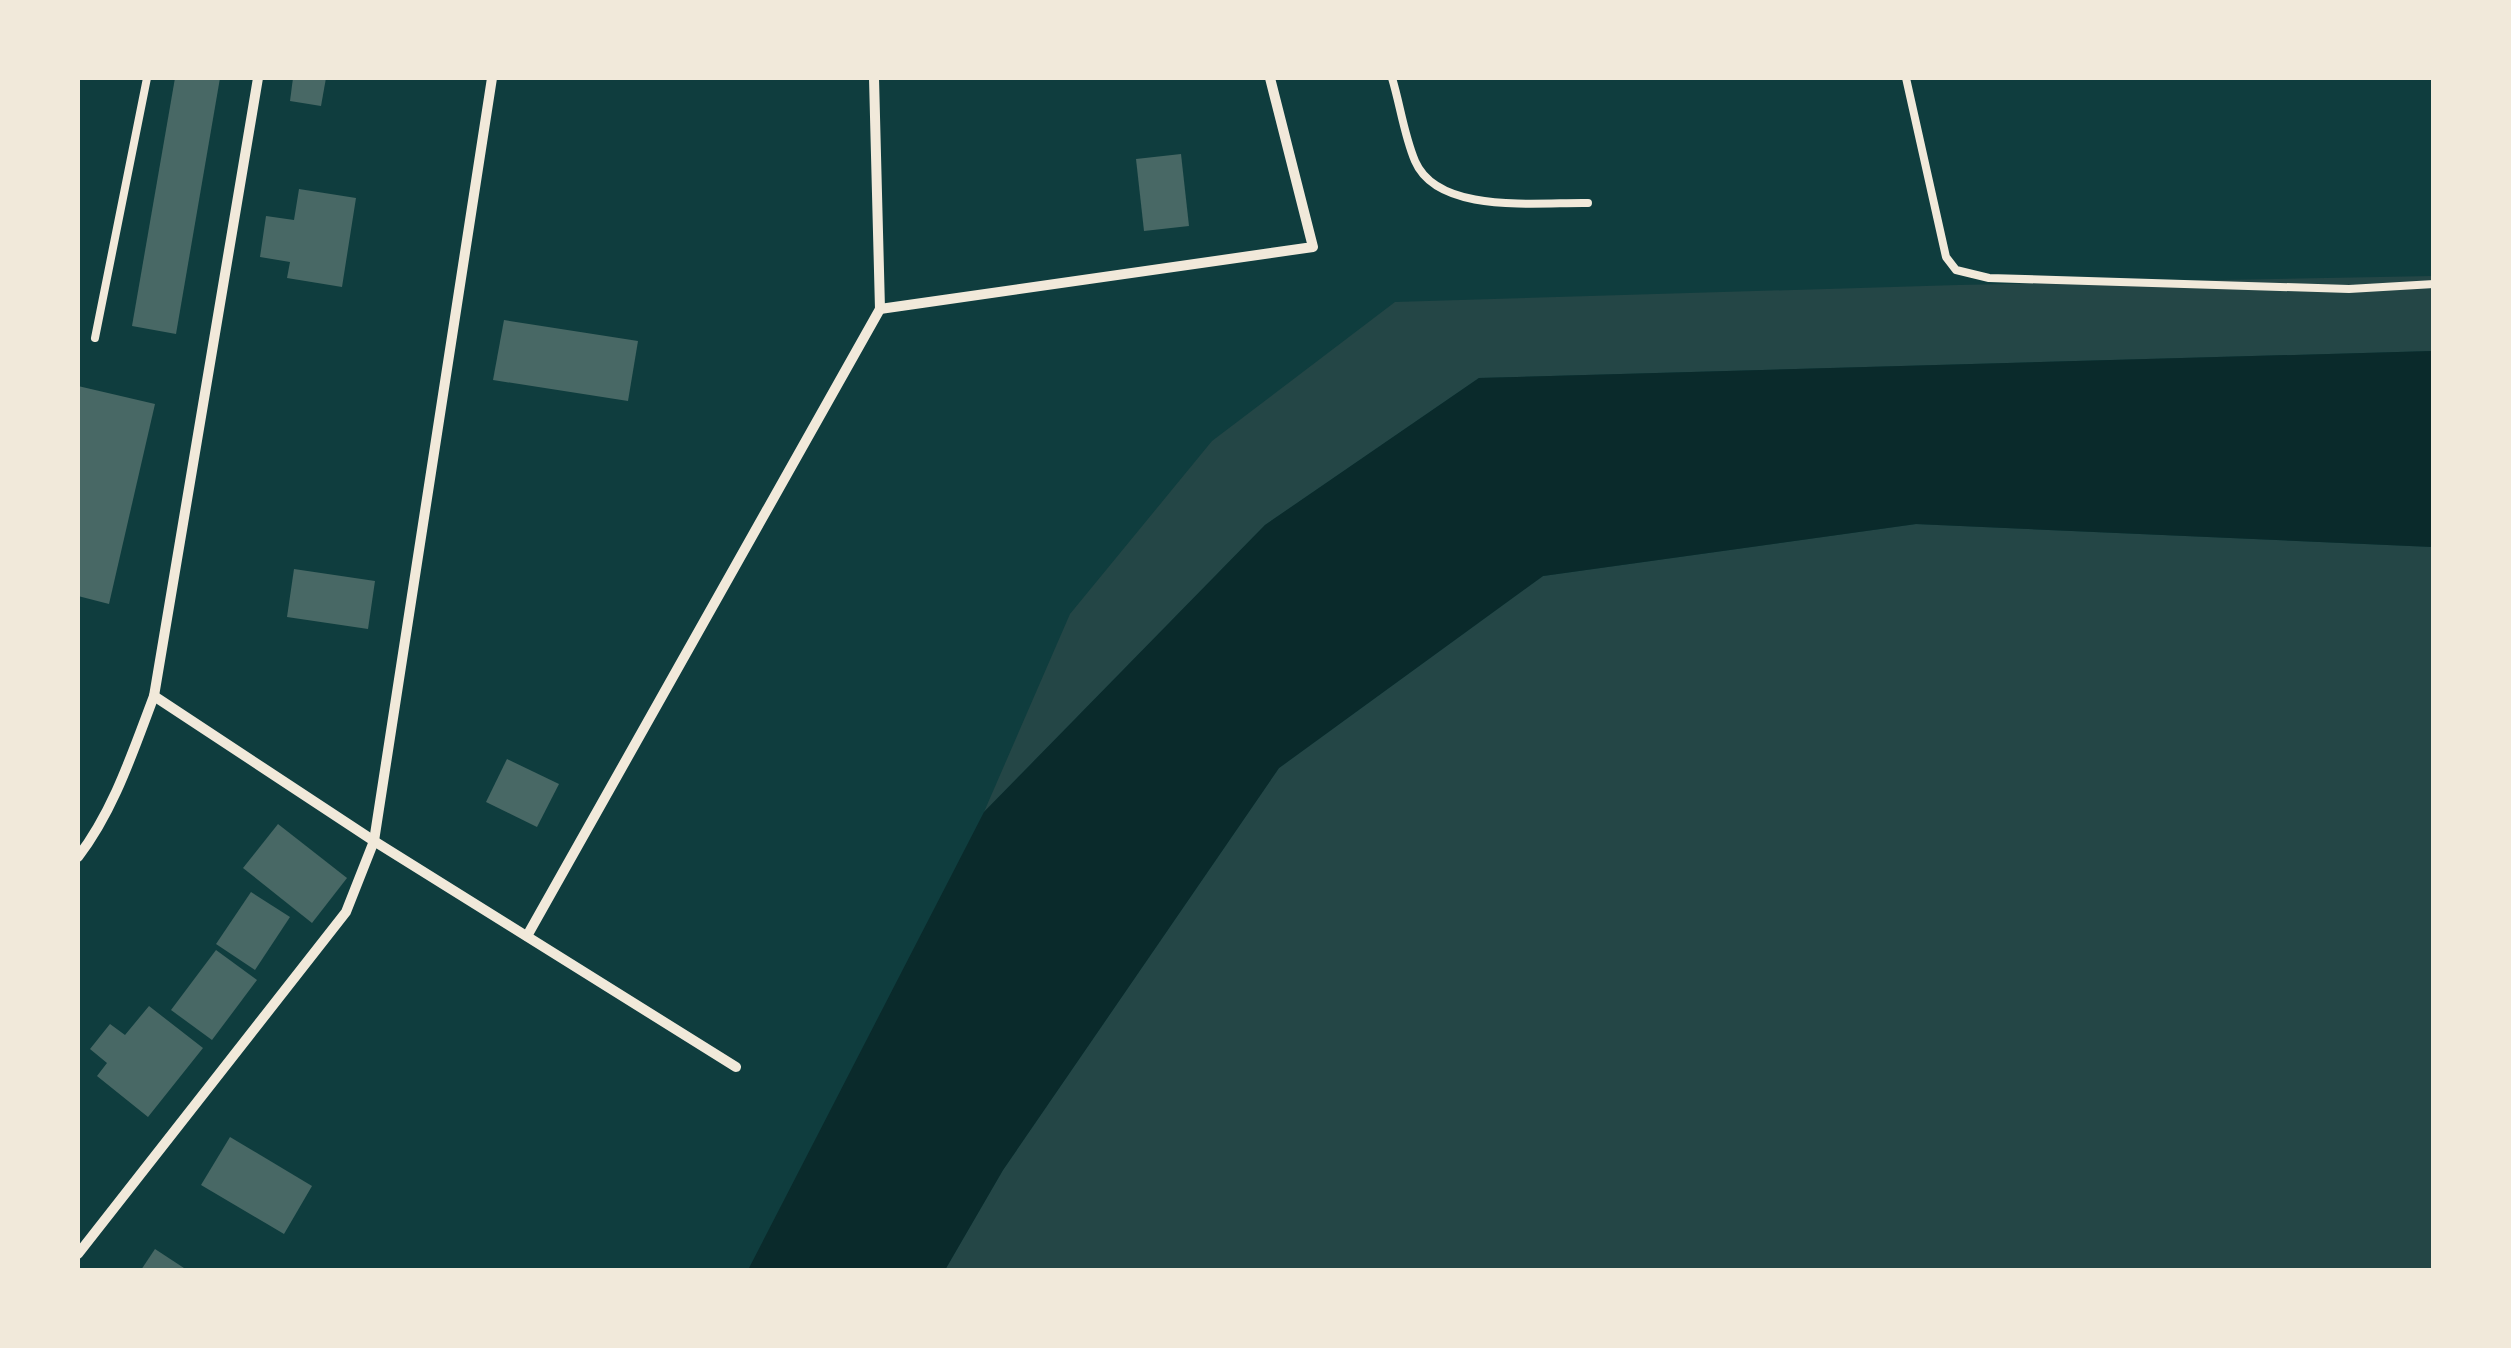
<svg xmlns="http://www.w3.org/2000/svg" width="2511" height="1348" viewBox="0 0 2511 1348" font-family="Overpass,sans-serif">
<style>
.green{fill:#244646}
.water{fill:#0a2a2b}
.building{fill:#486865}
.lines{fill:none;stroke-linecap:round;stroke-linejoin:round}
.service{stroke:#f1e9da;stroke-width:8}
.minor{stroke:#f1e9da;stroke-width:10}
</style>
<rect width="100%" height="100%" fill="#0f3d3e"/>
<!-- green -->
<g class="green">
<polygon points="2433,276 2433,351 1479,378 1265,525 984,812 1070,614 1212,441 1395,302 1958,285"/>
<polygon points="1916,524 2433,547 2433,1270 945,1270 1003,1170 1279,768 1543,576"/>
</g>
<!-- water -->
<polygon class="water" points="2433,351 2433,547 1916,524 1543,576 1279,768 1003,1170 945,1270 748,1270 984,812 1265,525 1479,378"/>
<!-- building -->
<g class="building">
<polygon points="175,78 220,78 176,334 132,326"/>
<polygon points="293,78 326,78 321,106 290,101"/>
<polygon points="1181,154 1189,226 1144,231 1136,159"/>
<polygon points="299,189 356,198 342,287 287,278 290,262 260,257 266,216 294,220"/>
<polygon points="504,320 638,341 628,401 493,380"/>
<polygon points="78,386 155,404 109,604 78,596"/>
<polygon points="294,569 375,581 368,629 287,617"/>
<polygon points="507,759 559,784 537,827 486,802"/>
<polygon points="278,824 347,878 312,923 243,868"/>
<polygon points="251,892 290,917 255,970 216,944"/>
<polygon points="216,950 257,980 212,1040 171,1010"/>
<polygon points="149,1006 203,1048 148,1117 97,1076 107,1063 90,1049 110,1024 125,1035"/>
<polygon points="230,1137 312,1186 284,1234 201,1185"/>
<polygon points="155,1249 187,1270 141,1270"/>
</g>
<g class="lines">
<!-- service -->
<g class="service">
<path d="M1392,78C1400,104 1404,135 1415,161C1438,215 1538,202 1588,203"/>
<polyline points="1906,78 1946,257 1956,270 1989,278 2349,289 2434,284"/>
<polyline points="95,338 147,78"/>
</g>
<!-- minor -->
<g class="minor">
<polyline points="874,78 880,309"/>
<polyline points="880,309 1313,247 1270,78"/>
<polyline points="154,696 374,841 736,1067"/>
<path d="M78,857C114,810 133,751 154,696L258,78"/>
<polyline points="527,936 880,309"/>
<polyline points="78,1254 346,912 374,841 492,78"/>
</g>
</g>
<!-- border -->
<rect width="2511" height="1348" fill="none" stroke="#f1e9da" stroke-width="160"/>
</svg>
